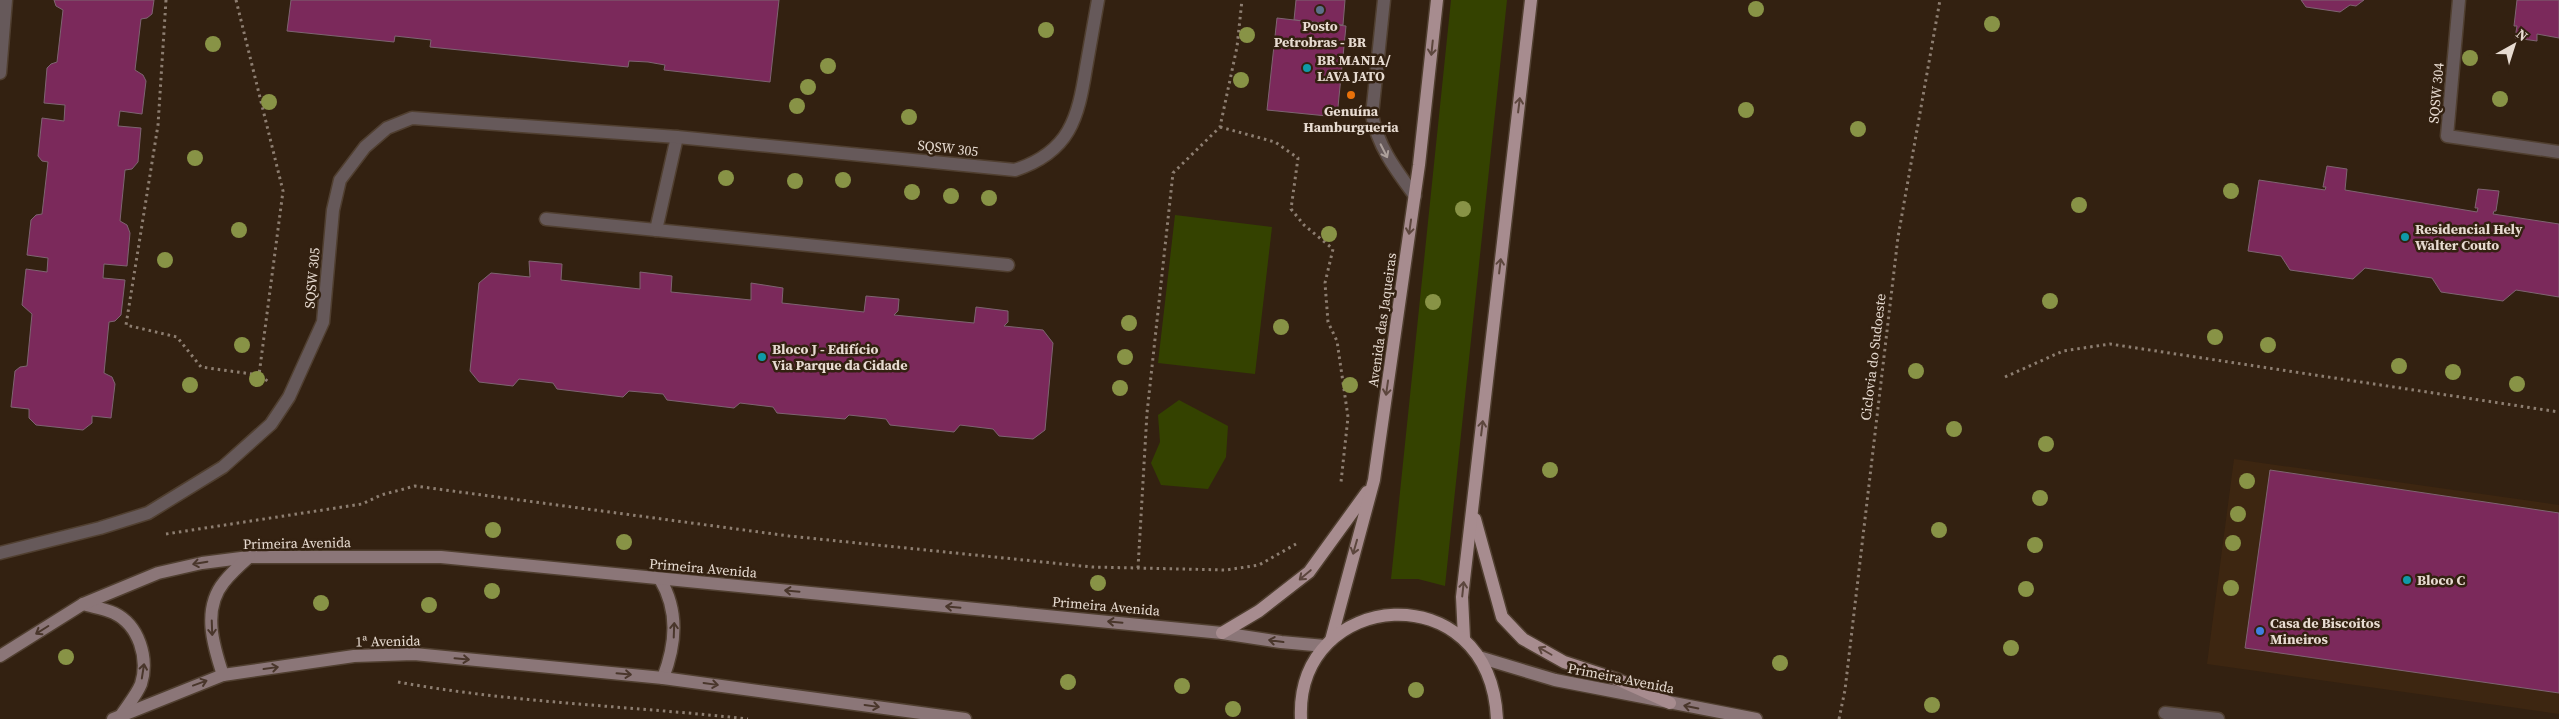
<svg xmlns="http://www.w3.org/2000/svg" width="2559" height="719" viewBox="0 0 2559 719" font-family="'Source Serif 4',serif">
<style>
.built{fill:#3d2611}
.green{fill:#344200}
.building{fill:#7b295b;stroke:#7e6471}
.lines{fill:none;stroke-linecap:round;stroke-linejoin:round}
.lane-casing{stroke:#503f30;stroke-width:15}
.street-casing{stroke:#503f30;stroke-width:15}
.secondary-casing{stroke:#503f30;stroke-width:15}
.primary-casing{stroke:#503f30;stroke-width:15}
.path{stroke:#8d7e71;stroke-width:3;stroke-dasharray:2.5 4;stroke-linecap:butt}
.lane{stroke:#66595a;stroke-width:12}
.street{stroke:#66595a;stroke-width:12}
.secondary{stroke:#8b7678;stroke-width:12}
.primary{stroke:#a78c8f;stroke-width:12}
.tree{fill:#889346}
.oneway{stroke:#5c463d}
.oneway2{stroke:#ada09b}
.oneway3{stroke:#49362b}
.service-dot{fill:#5c6f8a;stroke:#332111;stroke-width:2}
.culture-dot{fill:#0f9aa8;stroke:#332111;stroke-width:2}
.food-dot{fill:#e8710a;stroke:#332111;stroke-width:2}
.shop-dot{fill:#3f7fe0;stroke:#332111;stroke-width:2}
.labels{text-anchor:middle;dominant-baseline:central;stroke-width:5;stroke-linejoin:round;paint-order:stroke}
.poi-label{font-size:14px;font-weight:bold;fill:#e7dbd1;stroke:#332111;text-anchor:start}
.street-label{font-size:14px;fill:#e7dbd1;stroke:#332111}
</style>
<rect width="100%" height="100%" fill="#332111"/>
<!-- built -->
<polygon class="built" points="2234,459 2559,505 2559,714 2207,664"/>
<!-- green -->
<g class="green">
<polygon points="1451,0 1507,0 1445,586 1418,579 1391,579"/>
<polygon points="1175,215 1272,227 1255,374 1158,363"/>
<polygon points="1179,400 1228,426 1226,457 1208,489 1161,485 1151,463 1160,442 1158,415"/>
</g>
<!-- building -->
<g class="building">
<polygon points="54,0 154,0 152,14 147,18 141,19 135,70 143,75 146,81 142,114 120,111 118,126 141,128 138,162 132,169 125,170 120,221 127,225 130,233 127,266 104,264 103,278 125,280 121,315 115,321 109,322 104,373 112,377 115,384 111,418 92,416 92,423 83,430 36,425 29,418 29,409 11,407 15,371 20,367 27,366 32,314 22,305 26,269 47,272 48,258 27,255 31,220 36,215 42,214 48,162 42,161 38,156 42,118 64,121 65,105 44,103 47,68 51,64 57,62 63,10 56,6"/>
<polygon points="291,0 779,0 770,82 664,70 665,65 648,62 629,61 628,67 430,47 431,40 395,36 394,42 287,31"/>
<polygon points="1296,0 1345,0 1343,25 1294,20"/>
<polygon points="2301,0 2364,0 2356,6 2350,5 2340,12 2306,7"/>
<polygon points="2517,0 2559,0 2559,38 2537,34 2537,41 2515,38 2517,26 2514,26"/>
<polygon points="1277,18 1346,26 1337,117 1267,110"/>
<polygon points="2327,166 2347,169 2345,190 2477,212 2478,208 2475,208 2478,189 2499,191 2496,211 2494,211 2493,214 2559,224 2559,297 2516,290 2503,301 2441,292 2432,278 2365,268 2353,279 2290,270 2281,256 2248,251 2259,180 2325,190 2326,187 2323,187"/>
<polygon points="529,261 562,264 561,280 587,283 640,289 640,272 672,276 671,292 751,300 751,283 783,288 782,303 864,312 866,296 899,299 898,311 894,315 974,323 976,307 1008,311 1008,322 1004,326 1043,330 1053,343 1045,430 1033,439 999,436 993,429 960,425 954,432 890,425 886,419 849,415 845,419 777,413 773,407 740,403 734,408 667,400 663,394 629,391 623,397 557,389 553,383 519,379 513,386 479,382 470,371 479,283 491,273 530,277"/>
<polygon points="2270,470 2559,513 2559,693 2245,648"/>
</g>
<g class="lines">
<defs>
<g id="lane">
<path d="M1384,0L1372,115C1378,147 1396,170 1415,196"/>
<polyline points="2165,713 2218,719"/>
</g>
<g id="street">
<polyline points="2459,0 2447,136 2559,152"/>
<polyline points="0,73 6,0"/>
<polyline points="546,219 1008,265"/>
<polyline points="656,230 677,137"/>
<path d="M0,553L100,528L148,513L223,467L271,424L289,397L323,322L333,210L340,180L365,147L387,128L412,118L677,137L1015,170C1070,152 1078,118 1086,68C1090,45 1094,23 1098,0"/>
</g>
<g id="secondary">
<path d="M660,579C679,611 676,644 663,678"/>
<path d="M83,604C93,607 105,609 114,613C139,625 149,658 141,684C137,694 128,705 122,714"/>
<polyline points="0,656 83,604 158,573 202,563 249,557 441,557 1222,633 1281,642 1325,646"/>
<polyline points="1482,658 1555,680 1756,719"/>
<path d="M223,675C213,645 202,609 224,582C231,573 240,565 249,557"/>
<polyline points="113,719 223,675 354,656 414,654 663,678 965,719"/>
</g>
<g id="primary">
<polyline points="1475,519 1502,617 1523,639 1564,662 1619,680 1670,703"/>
<polyline points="1222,633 1259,611 1309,572 1367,492"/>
<polyline points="1464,638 1462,597 1531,0"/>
<polyline points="1331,640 1374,480 1419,165 1437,0"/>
<path d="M1301,719C1295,588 1490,572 1497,719"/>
</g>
</defs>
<!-- lane casing -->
<use href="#lane" class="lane-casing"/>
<!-- street casing -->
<use href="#street" class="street-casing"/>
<!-- secondary casing -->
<use href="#secondary" class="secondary-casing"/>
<!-- primary casing -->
<use href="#primary" class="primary-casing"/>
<!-- path -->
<g class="path">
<polyline points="166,0 158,125 126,325 177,337 201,367 259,375"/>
<polyline points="236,0 283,191 259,375 269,382"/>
<polyline points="1220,127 1275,142 1298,158 1291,209 1304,225 1333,249 1325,283 1328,322 1337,341 1348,417 1341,482"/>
<polyline points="2005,377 2063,351 2110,344 2559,412"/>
<polyline points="166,534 362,504 381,495 415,486 789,536 1092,567 1226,570 1259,565 1296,544"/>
<polyline points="1138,568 1147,413 1173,173 1220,127 1237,47 1242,0"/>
<path d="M398,682C513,703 632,706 748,719"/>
<polyline points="1839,719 1845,690 1898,237 1940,0"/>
</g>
<!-- lane -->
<use href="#lane" class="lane"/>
<!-- street -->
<use href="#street" class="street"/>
<!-- secondary -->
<use href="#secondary" class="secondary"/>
<!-- primary -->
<use href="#primary" class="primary"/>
</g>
<!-- trees -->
<g class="tree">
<circle cx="1756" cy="9" r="8"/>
<circle cx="1992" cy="24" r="8"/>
<circle cx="1046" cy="30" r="8"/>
<circle cx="1247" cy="35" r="8"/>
<circle cx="213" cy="44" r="8"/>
<circle cx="2470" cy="58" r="8"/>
<circle cx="828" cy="66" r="8"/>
<circle cx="1241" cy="80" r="8"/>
<circle cx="808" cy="87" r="8"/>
<circle cx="2500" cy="99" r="8"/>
<circle cx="269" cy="102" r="8"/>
<circle cx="797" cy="106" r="8"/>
<circle cx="1746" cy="110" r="8"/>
<circle cx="909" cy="117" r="8"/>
<circle cx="1858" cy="129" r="8"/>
<circle cx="195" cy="158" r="8"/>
<circle cx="726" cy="178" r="8"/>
<circle cx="843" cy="180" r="8"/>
<circle cx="795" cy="181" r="8"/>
<circle cx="2231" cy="191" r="8"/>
<circle cx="912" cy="192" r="8"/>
<circle cx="951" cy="196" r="8"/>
<circle cx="989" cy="198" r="8"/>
<circle cx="2079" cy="205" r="8"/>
<circle cx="1463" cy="209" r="8"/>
<circle cx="239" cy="230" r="8"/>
<circle cx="1329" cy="234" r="8"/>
<circle cx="165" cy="260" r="8"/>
<circle cx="2050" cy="301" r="8"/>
<circle cx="1433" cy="302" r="8"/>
<circle cx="1129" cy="323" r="8"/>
<circle cx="1281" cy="327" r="8"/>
<circle cx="2215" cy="337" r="8"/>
<circle cx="242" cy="345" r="8"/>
<circle cx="2268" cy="345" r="8"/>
<circle cx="1125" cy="357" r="8"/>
<circle cx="2399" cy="366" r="8"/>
<circle cx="1916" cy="371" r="8"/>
<circle cx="2453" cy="372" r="8"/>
<circle cx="257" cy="379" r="8"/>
<circle cx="2517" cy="384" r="8"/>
<circle cx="190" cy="385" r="8"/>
<circle cx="1350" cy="385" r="8"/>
<circle cx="1120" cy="388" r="8"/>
<circle cx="1954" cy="429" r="8"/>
<circle cx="2046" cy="444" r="8"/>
<circle cx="1550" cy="470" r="8"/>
<circle cx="2247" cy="481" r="8"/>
<circle cx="2040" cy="498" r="8"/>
<circle cx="2238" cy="514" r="8"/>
<circle cx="493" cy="530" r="8"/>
<circle cx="1939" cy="530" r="8"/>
<circle cx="624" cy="542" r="8"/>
<circle cx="2233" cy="543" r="8"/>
<circle cx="2035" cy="545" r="8"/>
<circle cx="1098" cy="583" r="8"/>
<circle cx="2231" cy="588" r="8"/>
<circle cx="2026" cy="589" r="8"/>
<circle cx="492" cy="591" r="8"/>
<circle cx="321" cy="603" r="8"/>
<circle cx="429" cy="605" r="8"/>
<circle cx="2011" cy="648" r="8"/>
<circle cx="66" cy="657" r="8"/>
<circle cx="1780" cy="663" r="8"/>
<circle cx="1068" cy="682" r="8"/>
<circle cx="1182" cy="686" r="8"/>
<circle cx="1416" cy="690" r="8"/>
<circle cx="1932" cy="705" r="8"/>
<circle cx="1233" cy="709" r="8"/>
</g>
<!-- one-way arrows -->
<defs><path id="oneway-shaft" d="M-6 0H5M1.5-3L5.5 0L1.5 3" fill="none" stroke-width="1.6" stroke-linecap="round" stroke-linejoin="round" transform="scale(1.25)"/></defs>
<g class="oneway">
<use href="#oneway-shaft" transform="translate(1432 48) rotate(96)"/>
<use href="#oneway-shaft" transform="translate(1519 105) rotate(-83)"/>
<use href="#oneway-shaft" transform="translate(1410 227) rotate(98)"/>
<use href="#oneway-shaft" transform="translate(1500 266) rotate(-83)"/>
<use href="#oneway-shaft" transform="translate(1387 388) rotate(98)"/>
<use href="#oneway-shaft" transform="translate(1482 428) rotate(-83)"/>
<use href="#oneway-shaft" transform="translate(1355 547) rotate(106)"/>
<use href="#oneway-shaft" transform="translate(1305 575) rotate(140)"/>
<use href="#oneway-shaft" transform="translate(1463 589) rotate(-84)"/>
<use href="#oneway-shaft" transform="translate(1545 651) rotate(-150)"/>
</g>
<use class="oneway2" href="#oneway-shaft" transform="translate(1384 151) rotate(63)"/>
<g class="oneway3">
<use href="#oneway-shaft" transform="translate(200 563) rotate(170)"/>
<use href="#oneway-shaft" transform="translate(792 591) rotate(-175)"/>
<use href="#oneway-shaft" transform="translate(953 607) rotate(-175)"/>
<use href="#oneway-shaft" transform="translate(1115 622) rotate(-175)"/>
<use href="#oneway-shaft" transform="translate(212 628) rotate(88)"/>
<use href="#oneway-shaft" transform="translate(42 630) rotate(148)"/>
<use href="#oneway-shaft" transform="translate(674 630) rotate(-88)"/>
<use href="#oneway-shaft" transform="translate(1276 641) rotate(-172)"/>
<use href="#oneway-shaft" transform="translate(462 659) rotate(5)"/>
<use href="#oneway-shaft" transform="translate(271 668) rotate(-8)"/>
<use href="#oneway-shaft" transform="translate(143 671) rotate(-81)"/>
<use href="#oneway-shaft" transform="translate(624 674) rotate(5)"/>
<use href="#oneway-shaft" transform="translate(200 683) rotate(-20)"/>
<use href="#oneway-shaft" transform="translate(711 684) rotate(8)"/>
<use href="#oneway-shaft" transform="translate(872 706) rotate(8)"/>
<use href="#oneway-shaft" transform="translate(1691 707) rotate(-169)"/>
</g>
<!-- markers -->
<circle class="service-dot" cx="1320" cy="10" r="5"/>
<g class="culture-dot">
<circle cx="1307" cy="68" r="5"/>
<circle cx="2405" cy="237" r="5"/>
<circle cx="762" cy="357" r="5"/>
<circle cx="2407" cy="580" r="5"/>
</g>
<circle class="food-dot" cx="1351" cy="95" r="5"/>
<circle class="shop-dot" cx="2260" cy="631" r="5"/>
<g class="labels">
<!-- poi labels -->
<g class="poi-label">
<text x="1320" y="26" text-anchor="middle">Posto<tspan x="1320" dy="16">Petrobras - BR</tspan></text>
<text x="1317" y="60">BR MANIA/<tspan x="1317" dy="16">LAVA JATO</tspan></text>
<text x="1351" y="111" text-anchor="middle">Genuína<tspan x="1351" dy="16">Hamburgueria</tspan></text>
<text x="2415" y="229">Residencial Hely<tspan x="2415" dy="16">Walter Couto</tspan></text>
<text x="772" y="349">Bloco J - Edifício<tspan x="772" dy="16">Via Parque da Cidade</tspan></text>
<text x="2417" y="580">Bloco C</text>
<text x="2270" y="623">Casa de Biscoitos<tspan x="2270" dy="16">Mineiros</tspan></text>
</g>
<!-- street labels -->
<g class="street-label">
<text transform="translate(2436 93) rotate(-85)">SQSW 304</text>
<text transform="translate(948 148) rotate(6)">SQSW 305</text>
<text transform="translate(312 278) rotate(-85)">SQSW 305</text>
<text transform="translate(1382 320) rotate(-82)">Avenida das Jaqueiras</text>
<text transform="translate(1873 357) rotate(-83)">Ciclovia do Sudoeste</text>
<text transform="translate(297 543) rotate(-1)">Primeira Avenida</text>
<text transform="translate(703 568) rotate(5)">Primeira Avenida</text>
<text transform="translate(1106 606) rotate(5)">Primeira Avenida</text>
<text transform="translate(388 641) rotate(-1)">1ª Avenida</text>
<text transform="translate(1621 678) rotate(11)">Primeira Avenida</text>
</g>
</g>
<!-- north arrow -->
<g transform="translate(2514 45) rotate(39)" stroke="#332111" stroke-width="4" paint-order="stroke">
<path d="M0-4L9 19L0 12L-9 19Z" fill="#e7dbd1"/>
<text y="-8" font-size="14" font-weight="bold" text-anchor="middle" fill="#e7dbd1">N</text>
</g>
</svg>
